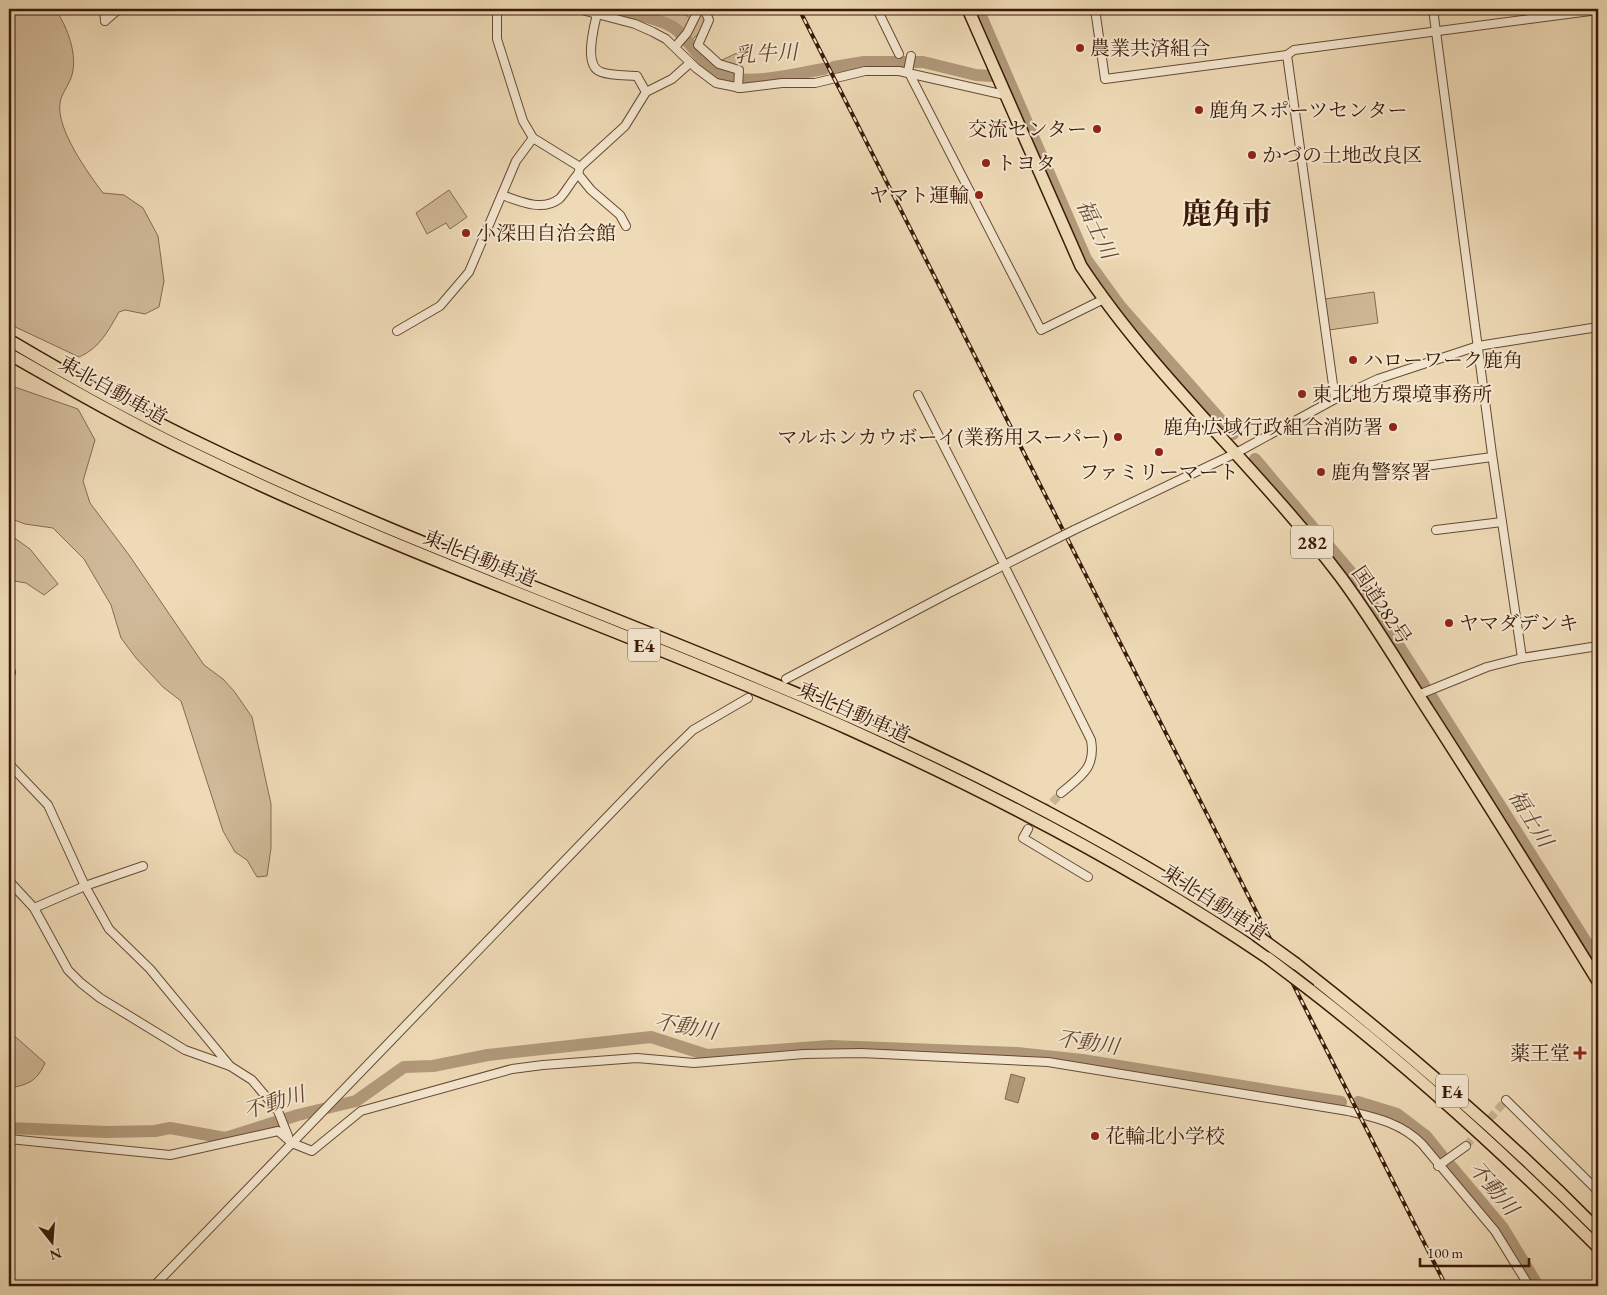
<svg xmlns="http://www.w3.org/2000/svg" width="1607" height="1295" viewBox="0 0 1607 1295" font-family="'EB Garamond','Noto Serif JP',serif">
<style>
.green{fill:#d0b998;stroke:#866a50}
.water{fill:#b1997a;stroke:#82664c}
.lines{fill:none;stroke-linecap:round;stroke-linejoin:round}
.river{stroke:#b1997a;stroke-width:12}
.minor-tunnel{stroke:#cab493;stroke-width:8;stroke-dasharray:8 4;stroke-linecap:butt}
.minor-casing{stroke:#684a33;stroke-width:10}
.highway-casing{stroke:#3b1a07;stroke-width:14}
.minor{stroke:#f4e7d0;stroke-width:8}
.highway{stroke:#eedab6;stroke-width:11}
.rail-casing{stroke:#3b1a07;stroke-width:4}
.rail{stroke:#f4e7d0;stroke-width:2;stroke-dasharray:5.5;stroke-linecap:butt}
.minor-bridge-casing{stroke:#684a33;stroke-width:10;stroke-linecap:butt}
.highway-bridge-casing{stroke:#3b1a07;stroke-width:14;stroke-linecap:butt}
.minor-bridge{stroke:#f4e7d0;stroke-width:8}
.highway-bridge{stroke:#eedab6;stroke-width:11}
.poi-dot{fill:#8f2418;stroke:#f4e7d0;stroke-width:2}
.labels{text-anchor:middle;dominant-baseline:central;stroke-width:4;stroke-linejoin:round;paint-order:stroke}
.shield{fill:#f4e7d0;stroke:#725843;stroke-width:1}
.shield-label{font-size:19px;font-weight:bold;fill:#3b1a07}
.poi-label{font-size:20px;fill:#3b1a07;stroke:#f4e7d0;text-anchor:start}
.street-label{font-size:20px;fill:#3b1a07;stroke:#f4e7d0}
.water-label{font-size:21px;font-style:italic;fill:#64462f;stroke:#f4e7d0}
.town-label{font-size:30px;font-weight:bold;fill:#3b1a07;stroke:#f4e7d0}
</style>
<rect width="100%" height="100%" fill="#eedab6"/>
<filter id="stains"><feTurbulence type="fractalNoise" baseFrequency=".004" numOctaves="4"/><feColorMatrix values="0 0 0 0 .2 0 0 0 0 .09 0 0 0 0 .02 0 0 0 .5 -.17"/></filter>
<radialGradient id="worn" r=".72"><stop offset=".6" stop-color="#630" stop-opacity="0"/><stop offset="1" stop-color="#630" stop-opacity=".3"/></radialGradient>
<!-- green -->
<g class="green">
<path d="M9,9H55C67,26 79,56 71,78C68,86 61,95 60,103C56,129 88,173 103,193L124,195L143,208L158,236L164,281L159,307L145,314L125,310L119,312C108,331 100,348 79,357L9,324V131L14,126L12,115L9,110V69L14,68L9,51Z"/>
<polygon points="652,9 676,9 692,19 685,32 677,23 651,12"/>
<path d="M700,12L706,14C706,26 700,32 692,40L688,35Z"/>
<polygon points="737,53 741,64 737,69 722,60"/>
<polygon points="449,190 467,217 450,229 446,223 427,234 416,213"/>
<polygon points="1374,292 1378,323 1329,330 1325,299"/>
<polygon points="9,385 78,409 95,440 83,481 90,503 129,555 204,665 223,679 234,691 252,717 271,804 271,848 267,876 257,877 247,860 235,852 223,831 181,701 163,687 136,658 121,638 111,605 84,559 53,528 25,524 9,518"/>
<polygon points="9,534 30,549 58,584 44,595 26,583 9,580"/>
<path d="M9,1031L45,1063C37,1081 28,1085 9,1088Z"/>
</g>
<!-- water -->
<polygon class="water" points="1011,1074 1025,1078 1018,1103 1005,1099"/>
<g class="lines">
<!-- river -->
<g class="river">
<path d="M612,9C628,12 666,20 678,31C695,47 704,69 728,77C753,85 798,73 824,69"/>
<polyline points="978,9 1086,259 1120,306 1233,434"/>
<polyline points="834,67 864,62 923,62 976,75 1007,77"/>
<polyline points="1255,459 1354,576 1424,685"/>
<polyline points="1431,696 1598,961"/>
<polyline points="1358,1102 1397,1114 1426,1136 1442,1156"/>
<polyline points="9,1128 107,1132 155,1131 170,1128 225,1138 298,1115 356,1101 404,1067 433,1066 488,1055 651,1037 707,1055 830,1046 1017,1053 1082,1060 1341,1102"/>
<polyline points="1451,1166 1503,1228 1538,1286"/>
</g>
<!-- minor-tunnel -->
<g class="minor-tunnel">
<polyline points="1028,829 1061,793"/>
<polyline points="1466,1146 1506,1100"/>
</g>
<defs>
<g id="minor">
<polyline points="104,9 105,21"/>
<polyline points="497,9 497,39 523,121 533,138 580,167"/>
<polyline points="578,9 635,24 653,32 666,39 696,68 716,83 741,88 782,83 815,83 865,71 899,71 1005,95"/>
<polyline points="699,9 706,13 709,20 698,45 719,64 739,70 738,88"/>
<polyline points="877,9 899,54"/>
<polyline points="1095,9 1105,79 1287,55 1294,50 1598,10"/>
<polyline points="1433,9 1492,454 1522,658"/>
<path d="M597,14C594,27 583,66 601,72C612,76 626,75 637,76L646,92"/>
<polyline points="105,21 119,9"/>
<polyline points="675,47 687,33 699,9"/>
<polyline points="1287,55 1335,399"/>
<polyline points="911,56 908,71 1041,330 1104,299"/>
<path d="M502,195C519,201 542,212 559,199C564,195 572,180 578,174"/>
<polyline points="626,226 620,215 591,190 578,174 580,167 625,126 646,92 672,79 690,63"/>
<polyline points="397,331 440,306 469,272 516,161 533,138"/>
<polyline points="918,395 1002,560"/>
<polyline points="1425,466 1492,457"/>
<polyline points="1074,530 1236,453 1335,399 1378,379 1478,346 1598,327"/>
<polyline points="1436,530 1502,522"/>
<path d="M1007,571L1091,740C1096,768 1081,776 1061,793"/>
<polyline points="9,667 11,672 9,673"/>
<polyline points="786,679 949,593 1058,538"/>
<polyline points="1418,695 1487,667 1522,658 1598,646"/>
<polyline points="9,764 48,805 85,886 109,929 150,969 230,1066"/>
<polyline points="1028,829 1023,838 1088,877"/>
<polyline points="9,881 34,908 68,970 81,983 100,998 185,1050 230,1066 252,1080 278,1111 288,1136"/>
<polyline points="34,908 85,886 143,866"/>
<polyline points="1506,1100 1598,1191"/>
<path d="M9,1139L170,1155L278,1131L292,1143L312,1151L361,1111L512,1069L543,1065L637,1058L694,1063L804,1054L861,1053L1048,1062L1348,1111C1377,1118 1401,1123 1422,1144L1495,1231L1529,1286"/>
<polyline points="1438,1166 1466,1146"/>
<polyline points="154,1286 662,760 693,730 748,698"/>
</g>
<g id="highway">
<path d="M968,9L1081,266C1155,378 1259,469 1340,576C1372,619 1399,665 1428,710C1486,800 1542,890 1598,981"/>
<path d="M9,340C73,378 137,414 205,446C416,548 638,623 853,718C993,780 1128,851 1256,935"/>
<path d="M9,354C72,390 135,426 201,457C412,559 635,634 849,729C995,795 1136,868 1268,958"/>
<path d="M1296,964C1402,1047 1503,1134 1598,1230"/>
<path d="M1310,990C1412,1069 1507,1156 1598,1247"/>
</g>
</defs>
<!-- minor casing -->
<use href="#minor" class="minor-casing"/>
<!-- highway casing -->
<use href="#highway" class="highway-casing"/>
<!-- minor -->
<use href="#minor" class="minor"/>
<!-- highway -->
<use href="#highway" class="highway"/>
<defs>
<polyline id="rail" points="799,9 1446,1286"/>
</defs>
<!-- rail casing -->
<use href="#rail" class="rail-casing"/>
<!-- rail -->
<use href="#rail" class="rail"/>
<defs>
<polyline id="minor-bridge" points="1058,538 1074,530"/>
<g id="highway-bridge">
<polyline points="1256,935 1296,964"/>
<polyline points="1268,958 1310,990"/>
</g>
</defs>
<!-- minor-bridge casing -->
<use href="#minor-bridge" class="minor-bridge-casing"/>
<!-- highway-bridge casing -->
<use href="#highway-bridge" class="highway-bridge-casing"/>
<!-- minor-bridge -->
<use href="#minor-bridge" class="minor-bridge"/>
<!-- highway-bridge -->
<use href="#highway-bridge" class="highway-bridge"/>
</g>
<!-- markers -->
<g class="poi-dot">
<circle cx="1080" cy="48" r="5"/>
<circle cx="1199" cy="110" r="5"/>
<circle cx="1097" cy="129" r="5"/>
<circle cx="1252" cy="155" r="5"/>
<circle cx="986" cy="163" r="5"/>
<circle cx="979" cy="195" r="5"/>
<circle cx="466" cy="233" r="5"/>
<circle cx="1353" cy="360" r="5"/>
<circle cx="1302" cy="394" r="5"/>
<circle cx="1393" cy="427" r="5"/>
<circle cx="1118" cy="437" r="5"/>
<circle cx="1159" cy="452" r="5"/>
<circle cx="1321" cy="472" r="5"/>
<circle cx="1449" cy="623" r="5"/>
<path d="M1577.5 1045.5h5v5h5v5h-5v5h-5v-5h-5v-5h5z"/>
<circle cx="1095" cy="1136" r="5"/>
</g>
<g class="labels">
<!-- shield labels -->
<g class="shield">
<rect x="1291" y="525.5" width="42" height="33" rx="4"/>
<rect x="628" y="628.5" width="32" height="33" rx="4"/>
<rect x="1436" y="1074.5" width="32" height="33" rx="4"/>
</g>
<g class="shield-label">
<text x="1312" y="542">282</text>
<text x="644" y="645">E4</text>
<text x="1452" y="1091">E4</text>
</g>
<!-- poi labels -->
<g class="poi-label">
<text x="1090" y="48">農業共済組合</text>
<text x="1209" y="110">鹿角スポーツセンター</text>
<text x="1087" y="129" text-anchor="end">交流センター</text>
<text x="1262" y="155">かづの土地改良区</text>
<text x="996" y="163">トヨタ</text>
<text x="969" y="195" text-anchor="end">ヤマト運輸</text>
<text x="476" y="233">小深田自治会館</text>
<text x="1363" y="360">ハローワーク鹿角</text>
<text x="1312" y="394">東北地方環境事務所</text>
<text x="1383" y="427" text-anchor="end">鹿角広域行政組合消防署</text>
<text x="1108" y="437" text-anchor="end">マルホンカウボーイ(業務用スーパー)</text>
<text x="1159" y="472" text-anchor="middle">ファミリーマート</text>
<text x="1331" y="472">鹿角警察署</text>
<text x="1459" y="623">ヤマダデンキ</text>
<text x="1570" y="1053" text-anchor="end">薬王堂</text>
<text x="1105" y="1136">花輪北小学校</text>
</g>
<!-- street labels -->
<g class="street-label">
<text transform="translate(113 390) rotate(29)">東北自動車道</text>
<text transform="translate(480 558) rotate(22)">東北自動車道</text>
<text transform="translate(1382 605) rotate(56)">国道282号</text>
<text transform="translate(854 712) rotate(24)">東北自動車道</text>
<text transform="translate(1215 902) rotate(33)">東北自動車道</text>
</g>
<!-- water labels -->
<g class="water-label">
<text transform="translate(766 53) rotate(-3)">乳牛川</text>
<text transform="translate(1097 229) rotate(64)">福士川</text>
<text transform="translate(1531 818) rotate(58)">福士川</text>
<text transform="translate(686 1026) rotate(10)">不動川</text>
<text transform="translate(1088 1042) rotate(8)">不動川</text>
<text transform="translate(274 1102) rotate(-17)">不動川</text>
<text transform="translate(1494 1188) rotate(50)">不動川</text>
</g>
<!-- town labels -->
<g class="town-label">
<text x="1227" y="213">鹿角市</text>
</g>
</g>
<!-- margin -->
<rect width="1607" height="1295" fill="none" stroke="#eedab6" stroke-width="30"/>
<rect x="10" y="10" width="1587" height="1275" fill="none" stroke="#3b1a07" stroke-width="2.5"/>
<rect x="15" y="15" width="1577" height="1265" fill="none" stroke="#3b1a07"/>
<!-- north arrow -->
<g transform="translate(52 1242) rotate(163)" stroke="#f4e7d0" stroke-width="4" paint-order="stroke">
<path d="M0-4L9 19L0 12L-9 19Z" fill="#3b1a07"/>
<text y="-8" font-size="14" font-weight="bold" text-anchor="middle" fill="#3b1a07">N</text>
</g>
<!-- scale -->
<path d="M1420 1258v8h109v-8" fill="none" stroke="#3b1a07" stroke-width="2.5"/>
<text x="1427" y="1258" font-size="15" fill="#3b1a07" stroke="#f4e7d0" stroke-width="4" paint-order="stroke">100 m</text>
<rect width="100%" height="100%" filter="url(#stains)"/>
<rect width="100%" height="100%" fill="url(#worn)"/>
</svg>
